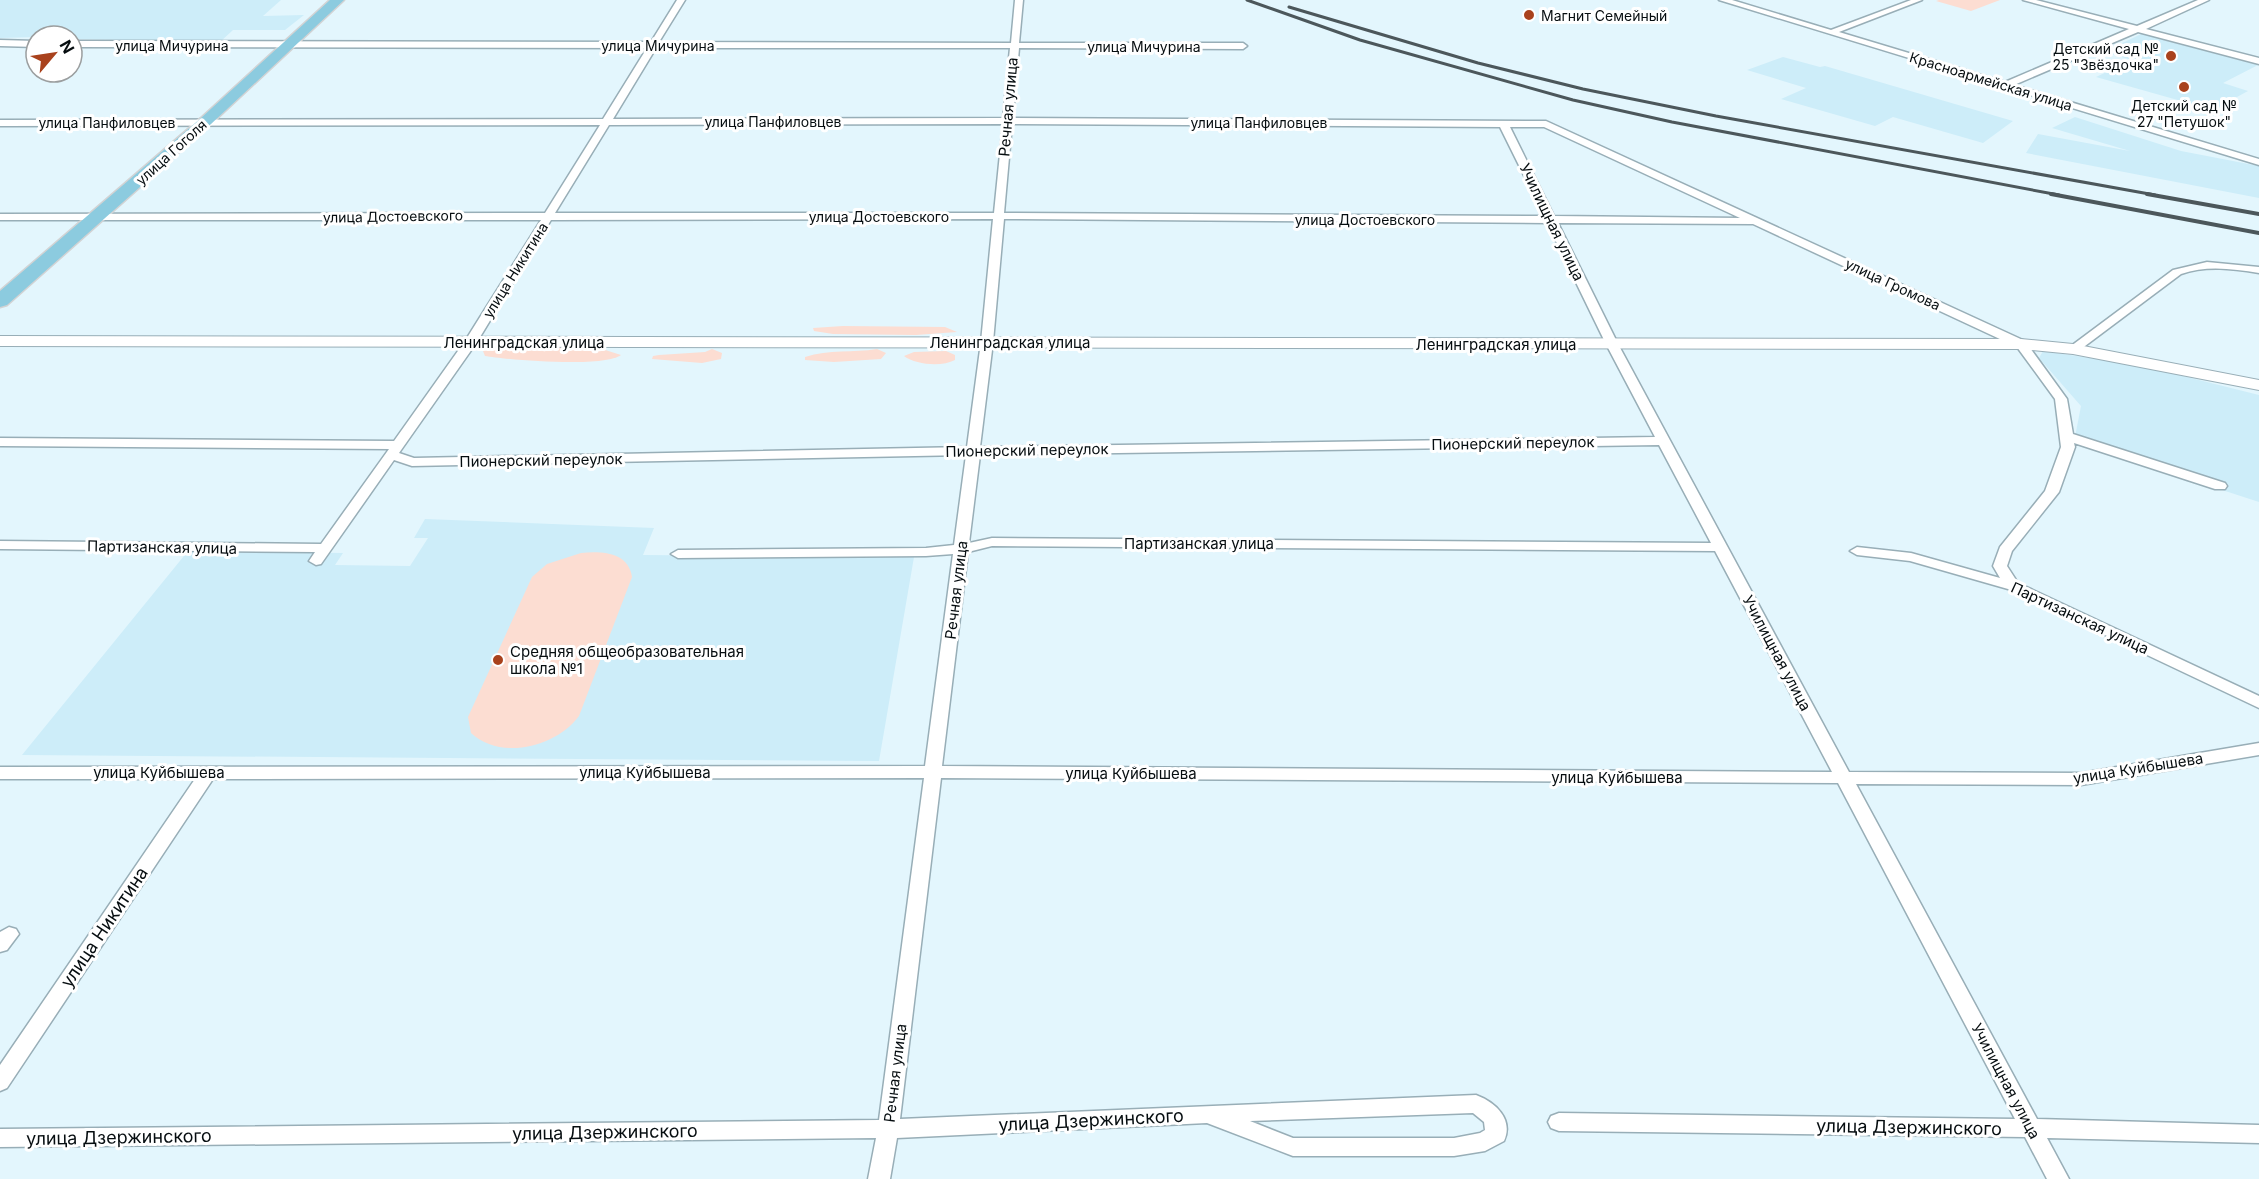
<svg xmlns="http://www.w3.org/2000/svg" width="2259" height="1179" viewBox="0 0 2259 1179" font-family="Inter,sans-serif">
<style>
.built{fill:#cdedf9}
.green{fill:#fcddd2}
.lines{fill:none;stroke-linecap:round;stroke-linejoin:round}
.minor-casing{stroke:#98aeb7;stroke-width:3}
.tertiary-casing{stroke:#98aeb7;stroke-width:2}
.primary-casing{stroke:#d2d3d4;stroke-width:3}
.minor{fill:#fff;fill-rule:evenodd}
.tertiary{fill:#fff;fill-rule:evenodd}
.primary{fill:#8ccbdf;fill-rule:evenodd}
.rail-far1{stroke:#4c575b;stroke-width:3}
.rail{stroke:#4c575b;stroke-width:4}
.poi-dot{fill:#a9421d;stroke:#fff;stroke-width:2}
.labels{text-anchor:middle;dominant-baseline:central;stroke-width:6;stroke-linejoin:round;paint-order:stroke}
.far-poi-label{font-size:14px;fill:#060d10;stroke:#fff;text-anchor:start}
.far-street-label{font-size:14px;fill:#060d10;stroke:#fff}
.street-label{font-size:15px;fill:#060d10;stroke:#fff}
.poi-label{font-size:15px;fill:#060d10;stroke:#fff;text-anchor:start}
.near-street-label{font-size:18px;fill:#060d10;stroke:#fff}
</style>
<rect width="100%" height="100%" fill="#e3f6fd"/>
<!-- built -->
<g class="built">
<polygon points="0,0 281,0 263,16 304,15 285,30 233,30 220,42 72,39 72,36 0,38"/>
<polygon points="2141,34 2258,65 2223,83 2248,91 2213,110 2096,77 2132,60 2104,52"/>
<polygon points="1783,57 1820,67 1825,66 2013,121 1983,143 1893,117 1875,126 1781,99 1806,88 1747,70"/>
<polygon points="2075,117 2181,151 2259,166 2259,198 2026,153 2038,134 2130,151 2052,128"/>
<polygon points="2043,351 2143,366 2259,395 2259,502 2096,449 2075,437 2081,406 2039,358"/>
<polygon points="425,519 654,528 643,555 914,557 879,761 22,755 188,551 343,553 335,565 410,566 428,538 414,538"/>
</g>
<!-- green -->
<g class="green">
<polygon points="1939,0 2000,0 1971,11 1936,1"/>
<polygon points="843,326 945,327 957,332 916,335 833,334 814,331 813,328"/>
<path d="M492,346H560L576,349L599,348L621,355C604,368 508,360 485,356L483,351Z"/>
<polygon points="712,349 722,353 721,359 702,363 652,359 653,356 659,355 705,352"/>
<path d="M877,349L886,353L881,359L834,362L805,360V357C829,349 853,353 877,349Z"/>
<path d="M946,351L955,355V360C942,367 916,365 904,356L914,352Z"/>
<path d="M581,553C602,551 628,552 632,577L579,716C556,747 501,761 471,733L468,717L532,577L547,564Z"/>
</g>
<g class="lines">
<defs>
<g id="minor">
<path d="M677,0H685L659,42L1011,43L1015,0H1023L1019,43H1243L1247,46L1243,49L1019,48L1013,118L1546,121L2025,341L2067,399L2073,434L2225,483L2227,486L2225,489H2215L2074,443L2075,447L2059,492L2012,551L2007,566L2018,583L2259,696V708L2008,589L1910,561L1857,555L1850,551L1857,547L1911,553L2000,578L1993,566L2000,547L2045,491L2061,447L2055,399L2017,347L1753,224L1558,223L1618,344L1849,772L2081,773L2259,743V755L2081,785L1856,784L2037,1119L2259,1125V1143L2047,1138L2069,1179H2047L2025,1137L1559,1131L1551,1128L1548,1122L1551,1116L1559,1113L2015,1119L1838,783L941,778L900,1119L1476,1095C1495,1102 1514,1119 1504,1141L1485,1151L1454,1156H1293L1207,1123L897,1138L890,1179H868L876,1138L0,1147V1129L879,1120L924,778L213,779L7,1088L0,1091V1065L195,779H0V767L925,766L953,554L926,556L678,558L671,554L678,550L926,548L954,545L966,455L412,466L394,460L321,564L316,565L309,561L315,552L0,549V541L321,544L389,449L0,446V438L394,441L465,341L541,220H0V214L545,213L600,125L0,126V120L603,119L647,48L72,47V41L651,42ZM656,48H1010L1003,118L613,119ZM1003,124L994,213H555L609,125ZM1012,124L1500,127L1544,216L1004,213ZM1510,127H1544L1740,218L1554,216ZM993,219L981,342L967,447L414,458L399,453L477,342L551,220ZM1004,219L1547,223L1606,344L1655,437L980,447L993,342ZM1659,445L1711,543L992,538L969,543L980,455ZM992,546L1715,551L1832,772L942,766L968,552ZM1473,1113L1484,1122L1485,1130L1480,1133L1454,1138H1293L1250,1121Z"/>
<polygon points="1719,0 1732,0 1831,30 1911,0 1922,0 1839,32 2005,82 2129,29 2023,0 2036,0 2137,26 2198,0 2209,0 2146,29 2259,58 2259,64 2138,32 2014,85 2259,159 2259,165"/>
<polygon points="0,40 36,41 36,47 0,46"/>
<path d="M2207,262L2259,267V273C2233,269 2207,265 2181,274L2077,352L2073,353L2067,349L2173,270Z"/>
<polygon points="9,927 16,929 19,934 7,950 0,952 0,932"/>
</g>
<polygon id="tertiary" points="0,336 2021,339 2073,344 2259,380 2259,390 2073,354 2021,349 0,346"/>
<polygon id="primary" points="330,0 344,0 211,124 7,305 0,307 0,291 201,118"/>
</defs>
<!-- minor casing -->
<use href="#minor" class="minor-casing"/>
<!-- tertiary casing -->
<use href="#tertiary" class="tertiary-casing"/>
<!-- primary casing -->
<use href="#primary" class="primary-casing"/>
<!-- minor -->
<use href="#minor" class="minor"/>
<!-- tertiary -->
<use href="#tertiary" class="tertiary"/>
<!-- primary -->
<use href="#primary" class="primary"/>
<!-- rail-far1 -->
<g class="rail-far1">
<polyline points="1247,0 1360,40 1573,100 1672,122 2059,195"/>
<polyline points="1289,7 1478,63 1583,89 1716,116 2155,195"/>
</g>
<!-- rail -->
<g class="rail">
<polyline points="2051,194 2259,233"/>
<polyline points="2147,194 2259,214"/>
</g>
</g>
<!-- markers -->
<g class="poi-dot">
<circle cx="1529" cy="15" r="6"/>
<circle cx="2171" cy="56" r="6"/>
<circle cx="2184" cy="87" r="6"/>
<circle cx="498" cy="660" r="6"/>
</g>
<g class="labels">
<!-- far-poi labels -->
<g class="far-poi-label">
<text x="1541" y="15">Магнит Семейный</text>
<text x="2159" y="48" text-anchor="end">Детский сад №<tspan x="2159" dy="16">25 "Звёздочка"</tspan></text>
<text x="2184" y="105" text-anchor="middle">Детский сад №<tspan x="2184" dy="16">27 "Петушок"</tspan></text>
</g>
<!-- far-street labels -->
<g class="far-street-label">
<text x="172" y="45">улица Мичурина</text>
<text x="658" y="45">улица Мичурина</text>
<text x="1144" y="46">улица Мичурина</text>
<text transform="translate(1991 81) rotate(17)">Красноармейская улица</text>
<text x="773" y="121">улица Панфиловцев</text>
<text x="107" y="122">улица Панфиловцев</text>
<text x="1259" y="122">улица Панфиловцев</text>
<text transform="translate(171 152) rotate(-42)">улица Гоголя</text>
<text transform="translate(393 216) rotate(-1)">улица Достоевского</text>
<text x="879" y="216">улица Достоевского</text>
<text x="1365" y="219">улица Достоевского</text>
<text transform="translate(515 270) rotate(-58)">улица Никитина</text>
<text transform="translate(1893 284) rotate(25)">улица Громова</text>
</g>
<!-- street labels -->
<g class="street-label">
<text transform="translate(1008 107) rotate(-85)">Речная улица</text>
<text transform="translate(1552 222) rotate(64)">Училищная улица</text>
<text x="524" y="342">Ленинградская улица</text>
<text x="1010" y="342">Ленинградская улица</text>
<text x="1496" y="344">Ленинградская улица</text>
<text transform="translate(1513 443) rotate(-1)">Пионерский переулок</text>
<text transform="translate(1027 450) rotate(-1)">Пионерский переулок</text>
<text transform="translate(541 460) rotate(-1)">Пионерский переулок</text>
<text x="1199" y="543">Партизанская улица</text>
<text transform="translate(162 547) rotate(1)">Партизанская улица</text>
<text transform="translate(956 590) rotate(-83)">Речная улица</text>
<text transform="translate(2080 618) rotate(25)">Партизанская улица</text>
<text transform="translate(1777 653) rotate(62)">Училищная улица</text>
<text transform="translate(2138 768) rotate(-9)">улица Куйбышева</text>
<text x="159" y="772">улица Куйбышева</text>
<text x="645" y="772">улица Куйбышева</text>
<text x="1131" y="773">улица Куйбышева</text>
<text x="1617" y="777">улица Куйбышева</text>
<text transform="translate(895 1073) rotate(-83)">Речная улица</text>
<text transform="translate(2006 1081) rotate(62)">Училищная улица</text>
</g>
<!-- poi labels -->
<g class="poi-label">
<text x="510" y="651">Средняя общеобразовательная<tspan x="510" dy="17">школа №1</tspan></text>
</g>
<!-- near-street labels -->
<g class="near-street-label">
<text transform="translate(104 927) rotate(-56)">улица Никитина</text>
<text transform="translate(1091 1120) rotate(-3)">улица Дзержинского</text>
<text transform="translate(1909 1127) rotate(1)">улица Дзержинского</text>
<text transform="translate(605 1132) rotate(-1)">улица Дзержинского</text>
<text transform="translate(119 1137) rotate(-1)">улица Дзержинского</text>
</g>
</g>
<!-- north arrow -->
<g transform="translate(54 54) rotate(61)"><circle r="28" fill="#ffffff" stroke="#9b9e9f" stroke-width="1.5"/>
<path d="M0-4.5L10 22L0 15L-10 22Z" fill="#a9421d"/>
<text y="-9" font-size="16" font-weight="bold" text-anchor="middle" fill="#060d10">N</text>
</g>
</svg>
